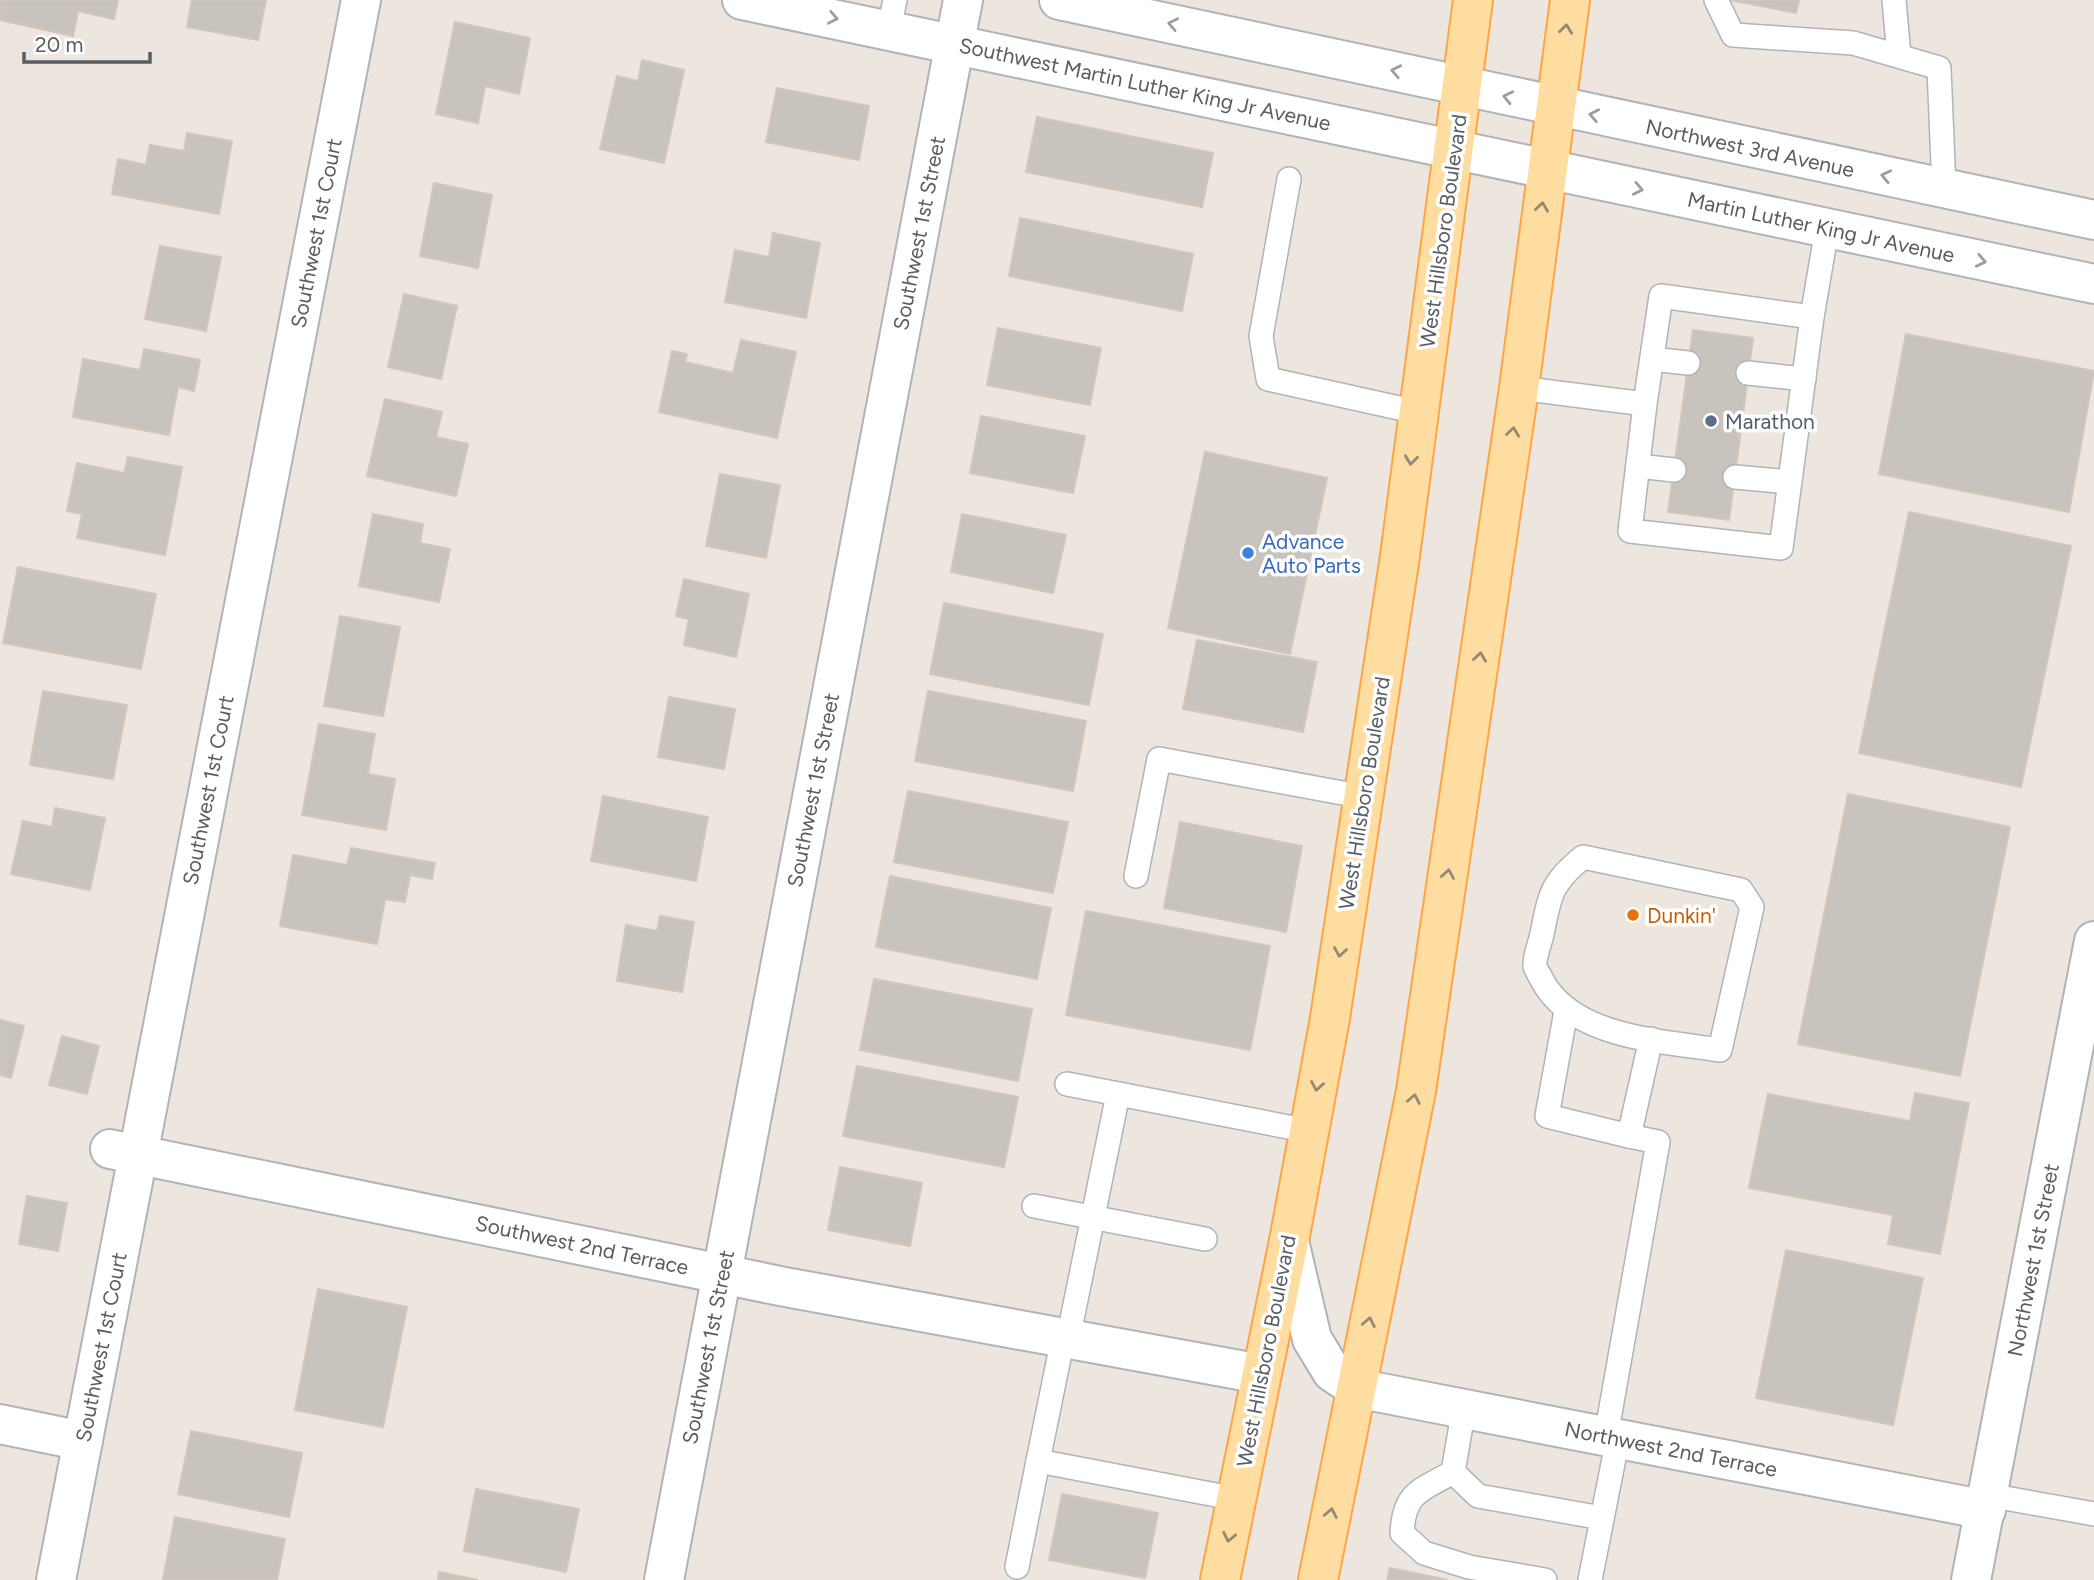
<svg xmlns="http://www.w3.org/2000/svg" width="2094" height="1580" viewBox="0 0 2094 1580" font-family="Figtree,sans-serif">
<style>
.building{fill:#c9c3bd;stroke:#d1c6bc;stroke-width:2}
.lines{fill:none;stroke-linecap:round;stroke-linejoin:round}
.service-casing{stroke:#afb4b8;stroke-width:26}
.minor-casing{stroke:#afb4b8;stroke-width:42}
.tertiary-casing{stroke:#afb4b8;stroke-width:42}
.primary-casing{stroke:#fea545;stroke-width:42}
.service{stroke:#fff;stroke-width:23}
.minor{stroke:#fff;stroke-width:38}
.tertiary{stroke:#fff;stroke-width:38}
.primary{stroke:#ffdca0;stroke-width:38}
.oneway{stroke:#9a9ea0}
.oneway2{stroke:#928977}
.service-dot{fill:#5c6f8a;stroke:#fff;stroke-width:2.5}
.shop-dot{fill:#3f7fe0;stroke:#fff;stroke-width:2.5}
.food-dot{fill:#e8710a;stroke:#fff;stroke-width:2.5}
.labels{text-anchor:middle;dominant-baseline:central;stroke-width:7;stroke-linejoin:round;paint-order:stroke}
.street-label{font-size:21px;fill:#575d61;stroke:#fff}
.service-label{font-size:21px;fill:#4e5e75;stroke:#fff;text-anchor:start}
.shop-label{font-size:21px;fill:#366cbe;stroke:#fff;text-anchor:start}
.food-label{font-size:21px;fill:#c56008;stroke:#fff;text-anchor:start}
</style>
<rect width="100%" height="100%" fill="#ece6de"/>
<!-- building -->
<g class="building">
<polygon points="0,0 118,0 114,19 78,11 73,36 0,20"/>
<polygon points="192,0 266,0 258,40 187,27"/>
<polygon points="1730,0 1799,0 1796,13"/>
<polygon points="455,22 530,38 519,94 485,86 478,123 436,114"/>
<polygon points="642,60 684,70 664,163 600,149 617,76 638,81"/>
<polygon points="777,88 869,106 859,160 766,142"/>
<polygon points="1037,117 1213,153 1202,207 1026,172"/>
<polygon points="187,133 232,141 219,214 112,194 118,159 146,165 150,145 184,151"/>
<polygon points="434,183 492,195 478,268 420,256"/>
<polygon points="1020,218 1193,254 1182,311 1009,276"/>
<polygon points="773,233 820,243 806,318 725,302 735,250 769,257"/>
<polygon points="160,246 221,257 206,331 145,319"/>
<polygon points="404,294 457,306 441,379 388,367"/>
<polygon points="998,328 1101,348 1090,405 987,385"/>
<polygon points="1693,330 1753,338 1729,520 1668,512"/>
<polygon points="1906,334 2094,371 2069,512 1879,474"/>
<polygon points="741,340 796,352 777,438 659,412 672,351 687,354 685,362 733,373"/>
<polygon points="144,349 200,360 194,391 178,387 169,435 73,417 83,359 140,370"/>
<polygon points="385,399 442,412 436,437 468,444 456,496 367,476"/>
<polygon points="981,416 1085,436 1073,493 970,473"/>
<polygon points="1205,452 1327,478 1290,654 1168,628"/>
<polygon points="128,457 182,467 165,555 77,538 82,514 67,511 77,463 124,473"/>
<polygon points="720,474 780,485 766,558 706,546"/>
<polygon points="1909,512 2071,546 2021,787 1859,753"/>
<polygon points="373,514 423,524 420,543 450,549 439,602 359,586"/>
<polygon points="962,514 1066,535 1053,593 951,572"/>
<polygon points="18,567 156,594 141,669 3,643"/>
<polygon points="684,579 749,594 736,657 684,645 689,619 676,616"/>
<polygon points="944,603 1103,634 1089,705 930,674"/>
<polygon points="340,616 400,627 383,716 324,706"/>
<polygon points="1197,640 1317,662 1303,732 1183,709"/>
<polygon points="43,691 127,705 113,779 30,765"/>
<polygon points="928,691 1086,721 1073,791 915,761"/>
<polygon points="669,697 735,709 724,769 658,757"/>
<polygon points="319,724 375,734 368,774 395,779 386,830 302,815"/>
<polygon points="908,791 1068,822 1053,893 894,862"/>
<polygon points="1848,794 2010,827 1960,1076 1798,1044"/>
<polygon points="603,796 708,817 696,881 591,861"/>
<polygon points="55,808 105,818 90,890 11,874 23,821 52,827"/>
<polygon points="1180,822 1302,846 1286,932 1164,908"/>
<polygon points="351,848 435,863 432,879 410,875 405,902 385,899 377,944 280,926 293,855 347,865"/>
<polygon points="890,876 1051,908 1037,979 876,947"/>
<polygon points="1086,911 1270,946 1250,1050 1066,1015"/>
<polygon points="660,916 694,922 682,992 617,981 626,925 657,931"/>
<polygon points="874,979 1032,1009 1018,1081 860,1050"/>
<polygon points="0,1020 24,1026 11,1078 0,1075"/>
<polygon points="62,1036 99,1046 87,1094 49,1085"/>
<polygon points="857,1066 1018,1097 1004,1167 843,1136"/>
<polygon points="1915,1093 1969,1103 1940,1254 1888,1244 1893,1215 1749,1188 1768,1094 1910,1121"/>
<polygon points="840,1167 922,1183 910,1246 828,1230"/>
<polygon points="27,1196 67,1203 58,1251 19,1244"/>
<polygon points="1786,1250 1923,1278 1893,1425 1756,1398"/>
<polygon points="318,1289 407,1307 383,1427 295,1410"/>
<polygon points="191,1431 302,1453 289,1517 178,1494"/>
<polygon points="476,1489 579,1509 566,1572 464,1551"/>
<polygon points="1062,1494 1158,1513 1145,1578 1049,1560"/>
<polygon points="175,1517 285,1539 277,1580 163,1579"/>
<polygon points="1390,1568 1448,1580 1387,1580"/>
<polygon points="439,1572 478,1580 438,1580"/>
</g>
<g class="lines">
<defs>
<g id="service">
<polyline points="1716,0 1733,35 1853,43 1939,68 1944,189"/>
<polyline points="1894,0 1899,56"/>
<polyline points="889,29 895,0"/>
<polyline points="1289,179 1261,336 1268,379 1417,412"/>
<polyline points="1812,317 1827,229"/>
<polyline points="1652,359 1688,363"/>
<polyline points="1748,373 1804,379"/>
<polyline points="1519,388 1645,404 1630,531 1781,548 1812,317 1661,296 1645,404"/>
<polyline points="1638,466 1674,470"/>
<polyline points="1735,477 1790,482"/>
<path d="M1583,857L1741,890L1752,907L1720,1050C1663,1041 1572,1038 1542,980C1540,976 1536,970 1535,966C1534,957 1540,944 1542,934C1550,895 1550,884 1583,857Z"/>
<polyline points="1136,876 1159,759 1364,797"/>
<polyline points="1566,1011 1547,1116 1629,1136"/>
<polyline points="1067,1084 1309,1131"/>
<polyline points="1034,1206 1205,1239"/>
<polyline points="1063,1338 1038,1461 1237,1499"/>
<polyline points="1068,1339 1118,1094"/>
<path d="M1464,1408L1453,1472C1420,1491 1404,1492 1402,1533L1424,1553L1469,1567L1545,1580"/>
<polyline points="1606,1436 1658,1142 1629,1136 1651,1039"/>
<polyline points="1453,1472 1478,1496 1602,1518"/>
<polyline points="1988,1495 2094,1514"/>
<polyline points="1017,1567 1038,1461"/>
<polyline points="1590,1580 1618,1438"/>
</g>
<g id="minor">
<polyline points="110,1149 785,1287 1261,1374"/>
<polyline points="1289,1241 1312,1339 1332,1372 1356,1388 1986,1510"/>
<polyline points="0,1424 83,1441"/>
<polyline points="56,1580 361,0"/>
<polyline points="664,1580 963,0"/>
<polyline points="1971,1580 2094,941"/>
</g>
<g id="tertiary">
<polyline points="742,0 2094,284"/>
<polyline points="1059,0 2094,220"/>
</g>
<g id="primary">
<polyline points="1220,1580 1289,1241 1330,1018 1400,556 1473,0"/>
<polyline points="1318,1580 1416,1091 1519,388 1570,0"/>
</g>
</defs>
<!-- service casing -->
<use href="#service" class="service-casing"/>
<!-- minor casing -->
<use href="#minor" class="minor-casing"/>
<!-- tertiary casing -->
<use href="#tertiary" class="tertiary-casing"/>
<!-- primary casing -->
<use href="#primary" class="primary-casing"/>
<!-- service -->
<use href="#service" class="service"/>
<!-- minor -->
<use href="#minor" class="minor"/>
<!-- tertiary -->
<use href="#tertiary" class="tertiary"/>
<!-- primary -->
<use href="#primary" class="primary"/>
</g>
<!-- one-way arrows -->
<defs><path id="oneway-chevron" d="M-2-3.5L2.5 0L-2 3.5" fill="none" stroke-width="1.6" stroke-linecap="round" stroke-linejoin="round" transform="scale(1.75)"/></defs>
<g class="oneway">
<use href="#oneway-chevron" transform="translate(833 18) rotate(11)"/>
<use href="#oneway-chevron" transform="translate(1173 24) rotate(-168)"/>
<use href="#oneway-chevron" transform="translate(1396 71) rotate(-168)"/>
<use href="#oneway-chevron" transform="translate(1508 97) rotate(-167)"/>
<use href="#oneway-chevron" transform="translate(1594 115) rotate(-169)"/>
<use href="#oneway-chevron" transform="translate(1886 176) rotate(-168)"/>
<use href="#oneway-chevron" transform="translate(1638 189) rotate(12)"/>
<use href="#oneway-chevron" transform="translate(1981 261) rotate(12)"/>
</g>
<g class="oneway2">
<use href="#oneway-chevron" transform="translate(1566 29) rotate(-83)"/>
<use href="#oneway-chevron" transform="translate(1542 207) rotate(-82)"/>
<use href="#oneway-chevron" transform="translate(1513 432) rotate(-82)"/>
<use href="#oneway-chevron" transform="translate(1411 460) rotate(97)"/>
<use href="#oneway-chevron" transform="translate(1480 657) rotate(-82)"/>
<use href="#oneway-chevron" transform="translate(1448 874) rotate(-81)"/>
<use href="#oneway-chevron" transform="translate(1340 952) rotate(99)"/>
<use href="#oneway-chevron" transform="translate(1317 1086) rotate(100)"/>
<use href="#oneway-chevron" transform="translate(1414 1099) rotate(-79)"/>
<use href="#oneway-chevron" transform="translate(1369 1322) rotate(-79)"/>
<use href="#oneway-chevron" transform="translate(1331 1513) rotate(-79)"/>
<use href="#oneway-chevron" transform="translate(1229 1537) rotate(102)"/>
</g>
<!-- markers -->
<circle class="service-dot" cx="1711" cy="421" r="7"/>
<circle class="shop-dot" cx="1248" cy="553" r="7"/>
<circle class="food-dot" cx="1633" cy="915" r="7"/>
<g class="labels">
<!-- street labels -->
<g class="street-label">
<text transform="translate(1145 84) rotate(12)">Southwest Martin Luther King Jr Avenue</text>
<text transform="translate(1750 148) rotate(12)">Northwest 3rd Avenue</text>
<text transform="translate(1821 227) rotate(12)">Martin Luther King Jr Avenue</text>
<text transform="translate(1443 231) rotate(-82)">West Hillsboro Boulevard</text>
<text transform="translate(316 233) rotate(-79)">Southwest 1st Court</text>
<text transform="translate(919 233) rotate(-79)">Southwest 1st Street</text>
<text transform="translate(208 790) rotate(-79)">Southwest 1st Court</text>
<text transform="translate(813 790) rotate(-79)">Southwest 1st Street</text>
<text transform="translate(1364 793) rotate(-81)">West Hillsboro Boulevard</text>
<text transform="translate(582 1245) rotate(12)">Southwest 2nd Terrace</text>
<text transform="translate(2033 1260) rotate(-79)">Northwest 1st Street</text>
<text transform="translate(101 1347) rotate(-79)">Southwest 1st Court</text>
<text transform="translate(708 1347) rotate(-79)">Southwest 1st Street</text>
<text transform="translate(1266 1351) rotate(-79)">West Hillsboro Boulevard</text>
<text transform="translate(1671 1449) rotate(11)">Northwest 2nd Terrace</text>
</g>
<!-- service labels -->
<g class="service-label">
<text x="1725" y="421">Marathon</text>
</g>
<!-- shop labels -->
<g class="shop-label">
<text x="1262" y="541">Advance<tspan x="1262" dy="24">Auto Parts</tspan></text>
</g>
<!-- food labels -->
<g class="food-label">
<text x="1647" y="915">Dunkin'</text>
</g>
</g>
<!-- scale -->
<path d="M24 52v10h126v-10" fill="none" stroke="#575d61" stroke-width="3.5"/>
<text x="35" y="52" font-size="21" fill="#575d61" stroke="#ffffff" stroke-width="5" paint-order="stroke">20 m</text>
</svg>
